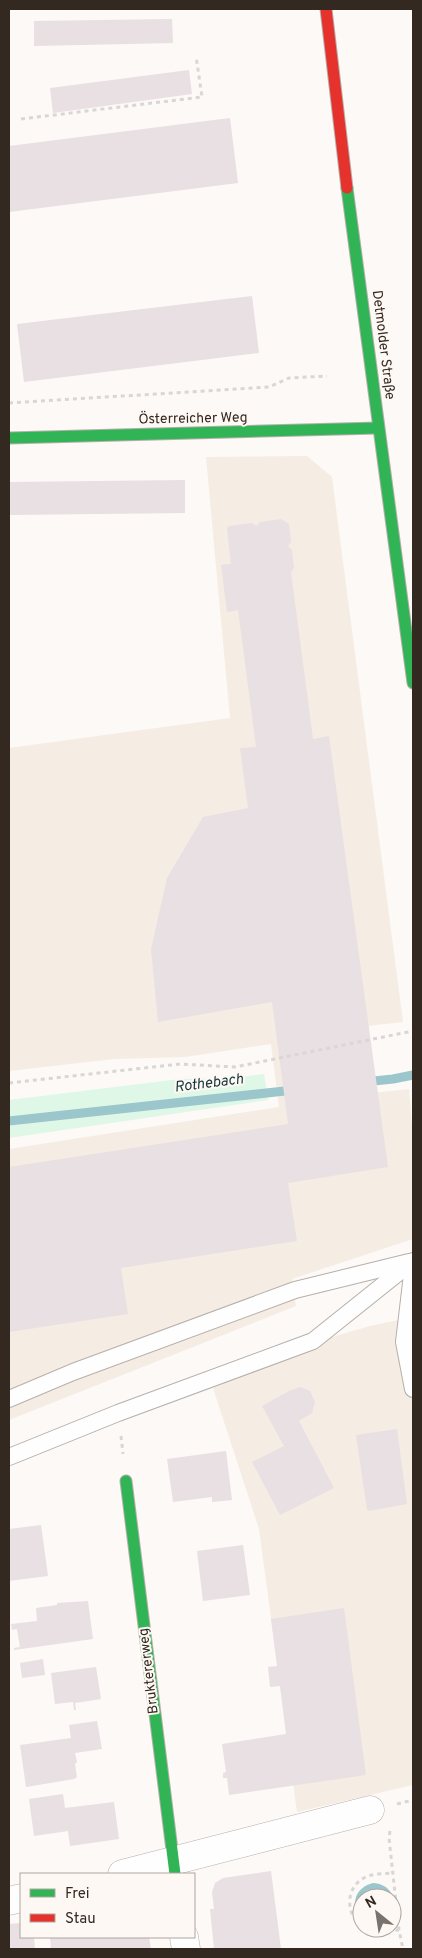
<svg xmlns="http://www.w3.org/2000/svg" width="422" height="1958" viewBox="0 0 422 1958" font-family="Overpass,sans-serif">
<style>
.built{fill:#f5ece4}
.green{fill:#dff7e6}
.water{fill:#9bc6cc}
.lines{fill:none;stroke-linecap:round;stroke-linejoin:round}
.stream{stroke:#9bc6cc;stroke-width:9}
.building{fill:#e8e0e2}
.lane-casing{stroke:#b6afaa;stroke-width:18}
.street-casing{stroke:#b6afaa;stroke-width:29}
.fast-casing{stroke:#b6afaa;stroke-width:13}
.jam-casing{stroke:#b6afaa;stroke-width:13}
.path{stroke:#d9d7d6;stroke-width:3;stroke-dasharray:4 4;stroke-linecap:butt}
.lane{stroke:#fffefe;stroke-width:16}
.street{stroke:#fffefe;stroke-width:28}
.fast{stroke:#30b455;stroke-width:11}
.jam{stroke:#e5322d;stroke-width:11}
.labels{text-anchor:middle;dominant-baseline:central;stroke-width:4;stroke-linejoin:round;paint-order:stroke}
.street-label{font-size:14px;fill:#342921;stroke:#fef8f4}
.water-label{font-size:15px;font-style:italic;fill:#16363a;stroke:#fef8f4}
</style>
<rect width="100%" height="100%" fill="#fcf9f6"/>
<!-- built -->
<g class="built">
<polygon points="307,456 332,477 403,1022 367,1026 374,1093 409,1089 413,1141 413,1239 292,1279 296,1306 9,1420 9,1149 279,1107 271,1044 185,1057 114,1059 9,1071 9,748 230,718 206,457"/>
<polygon points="413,1317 413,1785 297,1812 259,1529 213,1388 325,1339 370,1326"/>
</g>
<!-- green -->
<polygon class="green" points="264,1074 268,1100 9,1138 9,1100 180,1079 234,1078"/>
<!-- water -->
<path class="water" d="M373,1883C388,1884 396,1894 392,1909V1898H362V1916C349,1904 356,1887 373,1883Z"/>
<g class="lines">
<!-- stream -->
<g class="stream">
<polyline points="364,1082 393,1079 413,1075"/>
<polyline points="9,1121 294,1090"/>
</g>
</g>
<!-- building -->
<g class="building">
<polygon points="172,19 173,43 34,46 34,21"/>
<polygon points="189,70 192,94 53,113 50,88"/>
<polygon points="230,118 238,183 9,212 9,146"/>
<polygon points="252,296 259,353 24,382 17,324"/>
<polygon points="185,480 185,513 9,515 9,482"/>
<polygon points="281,519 289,524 291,542 288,546 292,550 294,568 291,572 313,739 329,736 388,1167 288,1183 297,1241 121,1268 128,1314 9,1332 9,1167 288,1124 272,1002 158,1022 151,949 167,878 203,817 248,808 240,748 256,747 238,610 227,612 221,565 231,564 227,528 229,526 252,523 256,526 260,522"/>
<polygon points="300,1387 310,1391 315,1402 312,1413 299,1421 334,1488 280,1515 252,1462 284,1446 262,1406 289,1391"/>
<polygon points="397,1429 407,1504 368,1511 367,1509 356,1435"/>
<polygon points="226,1451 232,1500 212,1502 212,1497 173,1502 167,1459"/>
<polygon points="41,1525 48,1576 9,1581 9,1529"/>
<polygon points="243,1545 250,1595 203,1601 197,1551"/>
<polygon points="88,1601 93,1639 14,1650 14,1648 20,1647 17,1629 12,1630 11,1624 37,1621 36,1608 57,1605 57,1603"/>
<polygon points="344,1608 366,1775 229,1795 227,1778 223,1778 223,1773 226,1772 222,1744 286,1734 280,1686 270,1687 268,1667 277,1666 271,1619"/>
<polygon points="43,1659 45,1675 22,1678 20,1663"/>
<polygon points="96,1667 101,1699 75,1703 76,1710 74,1710 73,1702 55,1704 51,1673"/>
<polygon points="97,1721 102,1749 75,1753 77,1762 75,1764 77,1777 74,1779 26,1787 20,1745 71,1738 69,1725"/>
<polygon points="63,1794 65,1808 114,1802 119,1839 70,1846 68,1831 34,1836 29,1799"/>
<polygon points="271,1871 281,1949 214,1949 210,1909 214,1909 212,1892 215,1883 223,1878"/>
<polygon points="21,1923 21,1937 34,1937 35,1949 9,1949 9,1924"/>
<polygon points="50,1937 149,1937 151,1949 51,1949"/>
</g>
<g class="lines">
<defs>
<g id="lane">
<polyline points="413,1266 404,1342 413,1389"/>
<polyline points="9,1399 73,1372 295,1290 409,1262"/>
<polyline points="9,1457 118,1413 313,1341 413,1261"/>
</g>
<g id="street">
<polyline points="122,1874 370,1810"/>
<polyline points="9,1901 21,1898"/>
<polyline points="184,1937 186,1949"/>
</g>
<g id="fast">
<polyline points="347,188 413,683"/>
<polyline points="9,438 378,428"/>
<polyline points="126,1481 175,1874"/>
</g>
<polyline id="jam" points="326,9 347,188"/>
</defs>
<!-- lane casing -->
<use href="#lane" class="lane-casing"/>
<!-- street casing -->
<use href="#street" class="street-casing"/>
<!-- fast casing -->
<use href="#fast" class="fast-casing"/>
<!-- jam casing -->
<use href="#jam" class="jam-casing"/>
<!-- path -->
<g class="path">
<polyline points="21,119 202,97 196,56"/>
<polyline points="9,403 269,387 289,378 327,376"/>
<polyline points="9,1083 180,1064 235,1067 413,1031"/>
<polyline points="121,1436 123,1454"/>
<polyline points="397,1804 413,1800"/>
<polyline points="390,1831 389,1838 399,1930 403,1949"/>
<path d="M362,1927C345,1914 345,1886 366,1877C374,1873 385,1874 394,1873"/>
<polyline points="364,1928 372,1931 399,1930"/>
</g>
<!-- lane -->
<use href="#lane" class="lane"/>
<!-- street -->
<use href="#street" class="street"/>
<!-- fast -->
<use href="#fast" class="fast"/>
<!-- jam -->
<use href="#jam" class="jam"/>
</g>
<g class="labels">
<!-- street labels -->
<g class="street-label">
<text transform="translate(383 345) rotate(83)">Detmolder Straße</text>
<text transform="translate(193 419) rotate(-1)">Österreicher Weg</text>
<text transform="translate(149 1671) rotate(-97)">Bruktererweg</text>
</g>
<!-- water labels -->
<g class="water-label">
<text transform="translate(209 1084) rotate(-7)">Rothebach</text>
</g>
</g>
<!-- border -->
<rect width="422" height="1958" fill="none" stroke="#342921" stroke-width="20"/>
<!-- legend -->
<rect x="20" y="1873" width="175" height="65" fill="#fef8f4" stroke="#ada5a0"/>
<rect x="30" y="1889" width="25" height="8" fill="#30b455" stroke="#ada5a0"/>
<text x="65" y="1898" font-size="15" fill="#342921">Frei</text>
<rect x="30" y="1914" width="25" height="8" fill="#e5322d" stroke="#ada5a0"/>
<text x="65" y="1923" font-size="15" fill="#342921">Stau</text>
<!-- north arrow -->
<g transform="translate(377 1913) rotate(330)"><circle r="24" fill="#fef8f4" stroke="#ada5a0"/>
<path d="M0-4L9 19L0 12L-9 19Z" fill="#7a726c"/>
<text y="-8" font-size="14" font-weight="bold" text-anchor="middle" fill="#342921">N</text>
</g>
</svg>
